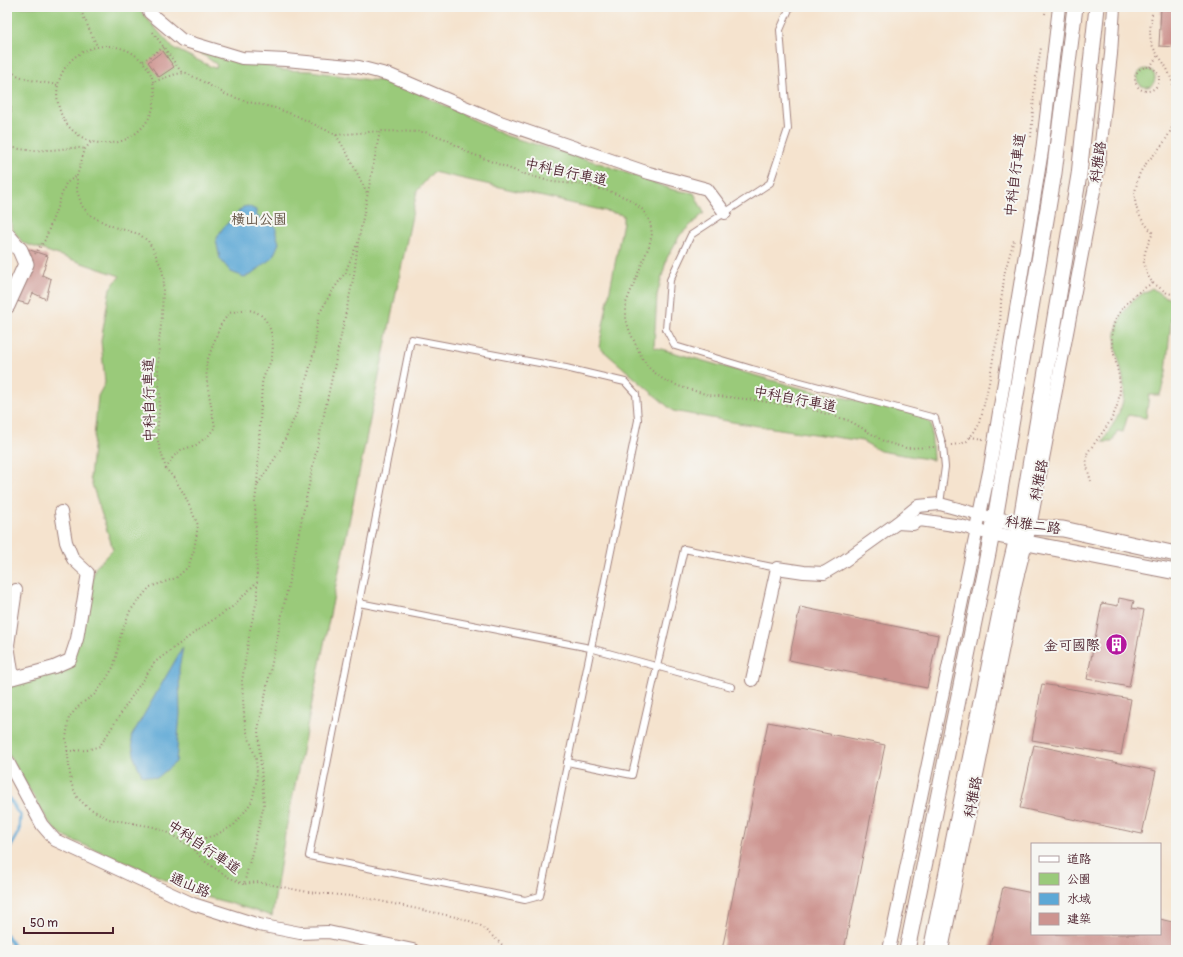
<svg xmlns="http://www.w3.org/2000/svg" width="1183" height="957" viewBox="0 0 1183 957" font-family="Pangolin,'LXGW WenKai TC',sans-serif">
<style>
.green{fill:#9aca7a;stroke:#727452}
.water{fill:#5da8d6;stroke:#546480}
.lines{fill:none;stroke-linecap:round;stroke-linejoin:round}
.stream{stroke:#5da8d6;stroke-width:3.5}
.building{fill:#cd9490}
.service-casing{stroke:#a0817c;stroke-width:8}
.minor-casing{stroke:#a0817c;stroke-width:14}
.tertiary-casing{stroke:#a0817c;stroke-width:17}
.path{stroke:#a0817c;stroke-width:2;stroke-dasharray:1 3;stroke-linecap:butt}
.service{stroke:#fff;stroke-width:6}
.minor{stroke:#fff;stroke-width:12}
.tertiary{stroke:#fff;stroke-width:15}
.labels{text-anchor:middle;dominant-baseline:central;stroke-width:4;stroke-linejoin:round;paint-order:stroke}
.street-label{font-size:14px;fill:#4a1f2b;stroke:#f6f6f2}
.park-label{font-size:14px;fill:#625243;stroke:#f6f6f2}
.poi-label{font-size:14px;fill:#4a1f2b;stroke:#f6f6f2;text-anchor:end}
</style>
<rect width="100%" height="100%" fill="#f6f6f2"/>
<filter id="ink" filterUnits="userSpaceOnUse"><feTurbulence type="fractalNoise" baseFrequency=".025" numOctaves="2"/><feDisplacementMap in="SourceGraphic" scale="8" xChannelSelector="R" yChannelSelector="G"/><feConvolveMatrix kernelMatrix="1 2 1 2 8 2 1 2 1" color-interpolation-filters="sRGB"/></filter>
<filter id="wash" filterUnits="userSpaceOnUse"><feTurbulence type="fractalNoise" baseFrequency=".012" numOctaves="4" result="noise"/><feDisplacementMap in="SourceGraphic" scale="16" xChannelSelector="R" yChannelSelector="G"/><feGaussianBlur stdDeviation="0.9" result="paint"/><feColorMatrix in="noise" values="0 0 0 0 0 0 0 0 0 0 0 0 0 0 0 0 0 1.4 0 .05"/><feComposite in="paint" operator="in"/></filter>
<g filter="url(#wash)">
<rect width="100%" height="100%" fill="#f5e3ce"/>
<!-- green -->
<g class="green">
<polygon points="7,7 137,7 173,48 214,68 217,67 216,64 182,40 282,70 311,71 369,80 394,81 507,136 599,163 674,190 694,193 704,213 680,235 667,258 657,295 654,347 796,387 922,415 931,424 933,460 880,451 862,441 738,423 673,411 599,347 623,222 623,215 433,172 417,191 285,834 272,916 226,902 198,895 140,868 67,838 52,827 7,752 7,685 54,667 67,669 77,639 95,568 113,549 90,478 98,396 105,383 101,341 110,288 120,276 23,243 12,229 10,217 11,187 7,177"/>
<circle cx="1146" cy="78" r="9"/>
<path d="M1152,288L1163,296L1173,299L1166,373L1160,395H1149L1146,418L1128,415L1123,432L1117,431L1112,442H1103C1111,427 1122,412 1124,395C1125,380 1120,367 1117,352C1112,333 1120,311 1136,298C1141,294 1147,291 1152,288Z"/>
</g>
<!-- water -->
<g class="water">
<polygon points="248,206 256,210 256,215 268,225 273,225 276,227 276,233 279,243 273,257 251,275 244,277 231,272 220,259 216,240 222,229 243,207"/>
<polygon points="183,647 179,669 180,714 176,762 157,778 142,775 135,760 131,737"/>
</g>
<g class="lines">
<!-- stream -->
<g class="stream">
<polyline points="7,314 11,318 7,332"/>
<polyline points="7,796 20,815 19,832 7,853"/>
<polyline points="7,935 13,946 17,950"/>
</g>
</g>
<g id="blocks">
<!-- building -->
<g class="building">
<polygon points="1161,7 1176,7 1176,47 1159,46"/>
<polygon points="163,51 174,67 159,77 148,62"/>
<polygon points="27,249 48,256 42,275 51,279 46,299 33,293 28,304 13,300"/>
<polygon points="1119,598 1134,601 1132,608 1144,610 1129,687 1087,679 1102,603 1118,606"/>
<polygon points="800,607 938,635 927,688 789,660"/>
<polygon points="1042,684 1131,699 1121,755 1032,740"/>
<polygon points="768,722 885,745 844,950 722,950"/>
<polygon points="1034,745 1156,771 1142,834 1020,808"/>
<polygon points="1003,887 1032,893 1032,934 1160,934 1160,919 1176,923 1176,950 989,950"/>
</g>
</g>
</g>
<g filter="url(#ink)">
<use href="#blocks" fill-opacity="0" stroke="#a0817c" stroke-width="1"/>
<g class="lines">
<defs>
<g id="service">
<polyline points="790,7 780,30 788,129 770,183 691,235 670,280 666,329 675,346 752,369 935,418 943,446 945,467 940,504"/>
<polygon points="411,339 566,368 625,382 636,394 638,420 540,896 525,900 309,856"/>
<polyline points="359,603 590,648 732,687"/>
<polyline points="567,762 632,775 684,549 777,568"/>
</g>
<g id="minor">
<polyline points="147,7 150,13 182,40 242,58 286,60 359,67 390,75 500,122 649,173 707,189 725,213"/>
<polyline points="897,523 913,524 920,520 961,526 983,532"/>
<polyline points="13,678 8,645 16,590"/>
<polyline points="7,680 54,667 70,660 77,639 88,573 73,559 66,542 61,512"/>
<polyline points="752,680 777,568 804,572 824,573 844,561 897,523 918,506 940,504 988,517"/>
<polyline points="7,760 42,825 55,840 193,904 259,925 300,933 328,932 413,950"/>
<polyline points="889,950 990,467 1042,151 1059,7"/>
<polyline points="942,950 1016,582 1030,527 1098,170 1111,54 1114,7"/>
</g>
<g id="tertiary">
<polyline points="7,235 20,250 26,264 7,306"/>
<polyline points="995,519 1030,527 1063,529 1176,554"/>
<polyline points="992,534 1017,539 1027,543 1176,572"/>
<polyline points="907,950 995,519 1054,173 1075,7"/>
<polyline points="931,950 1007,579 1020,525 1079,175 1097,7"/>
</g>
</defs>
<!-- service casing -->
<use href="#service" class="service-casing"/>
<!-- minor casing -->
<use href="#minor" class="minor-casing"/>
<!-- tertiary casing -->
<use href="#tertiary" class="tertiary-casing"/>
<!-- path -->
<g class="path">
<polyline points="79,7 97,46"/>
<polyline points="1045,14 1046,7"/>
<polyline points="153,32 182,73"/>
<polyline points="143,61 164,47"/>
<circle cx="1147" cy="79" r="12"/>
<polyline points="1150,67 1158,55"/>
<path d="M7,69C21,80 41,82 58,85"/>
<polyline points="7,106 12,108 7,121"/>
<polyline points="336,135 347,153 367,193"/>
<polyline points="1031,137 1035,82 1041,48"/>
<path d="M90,141C80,137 68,129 63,118C46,84 68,47 106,46C116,46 127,49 135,55C144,62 151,70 153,82"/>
<path d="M7,146C20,150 34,151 48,150C60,150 74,146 85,149"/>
<polyline points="35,254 45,240 66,183 77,176"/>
<polyline points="345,273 357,244"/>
<polyline points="1153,283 1167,293 1172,294"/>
<polyline points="970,437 983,439"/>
<polyline points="951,445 961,444 967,441 974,432 980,422 989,383 994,353 1000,328 1001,302 1005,271 1014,240"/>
<path d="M166,469L173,457L181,450L196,445L209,435L215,427L207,383L206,364L220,326L229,313C235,312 242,309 247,310C269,311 275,337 272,355C271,365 263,374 262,384C260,418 259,451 257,485L255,501L257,581V600L250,630L242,681L244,716L246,729L256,759L257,772L256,783L252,801L243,814L234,825L216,835L201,839L194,849"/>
<path d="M1091,481C1089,475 1085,461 1087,454C1088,451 1092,447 1094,444C1104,430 1114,419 1118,402C1124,378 1114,365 1112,342C1109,316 1132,294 1153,283C1138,265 1144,252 1153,233C1140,219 1132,207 1136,187C1137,184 1137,181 1138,178C1140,171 1145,165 1149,160C1160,148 1172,135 1174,118C1177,100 1174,81 1165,65C1160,57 1153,50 1151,41C1149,32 1151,23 1152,13"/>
<polyline points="258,484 279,452 298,410 315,348 316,329 319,314 331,293 345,273 354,275"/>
<polyline points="67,751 87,750 100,746 134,693 155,662 198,630 232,607 257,582"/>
<path d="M244,884L228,877L203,860L194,849L169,833L154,827L109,819L87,807L77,797L71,783L66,739L69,717L81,704L95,694L105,681L114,666L121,634L130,611L138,601L150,587L176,578L188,567L194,550L198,525L184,494L174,478L166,469L157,438L160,395L158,372L159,343L162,316L163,288L164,279L162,269L153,249L148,241L139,234L114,227L103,222L90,215L82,206L77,191V176L85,149L91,142C100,143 109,144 118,142C145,135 160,108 153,82L176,74L186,73L200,80L227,95L249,102L275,108L297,116L336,135L380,131"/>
<polyline points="508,950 481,926 465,919 361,897 308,892 257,882 244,884 264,805 258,730 311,475 354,275 358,243 380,131 425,132 446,139 467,152 521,173 553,182 578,184 609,191 629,199 643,210 650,222 652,234 649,246 626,303 626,320 630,332 642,358 650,369 664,380 681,387 709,395 755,400 810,409 850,421 885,442 906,448 935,447"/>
</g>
<!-- service -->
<use href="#service" class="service"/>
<!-- minor -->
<use href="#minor" class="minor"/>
<!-- tertiary -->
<use href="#tertiary" class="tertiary"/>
</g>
</g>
<!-- icons -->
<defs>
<symbol id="building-disc" viewBox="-11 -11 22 22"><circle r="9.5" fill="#b5179e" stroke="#f6f6f2"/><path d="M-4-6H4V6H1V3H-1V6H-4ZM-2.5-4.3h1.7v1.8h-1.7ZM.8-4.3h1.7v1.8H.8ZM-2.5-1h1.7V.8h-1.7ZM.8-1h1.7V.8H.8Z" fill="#fff"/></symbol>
</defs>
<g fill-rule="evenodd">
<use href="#building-disc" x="1104" y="632" width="25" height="25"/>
</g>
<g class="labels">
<!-- street labels -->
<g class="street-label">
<text transform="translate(1098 162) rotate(-82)">科雅路</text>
<text transform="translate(566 172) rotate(12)">中科自行車道</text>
<text transform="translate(1015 175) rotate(-83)">中科自行車道</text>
<text transform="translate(795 399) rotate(11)">中科自行車道</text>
<text transform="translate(149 400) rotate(-91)">中科自行車道</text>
<text transform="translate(1039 480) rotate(-79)">科雅路</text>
<text transform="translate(1033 525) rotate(8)">科雅二路</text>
<text transform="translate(973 797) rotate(-79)">科雅路</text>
<text transform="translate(204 847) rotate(34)">中科自行車道</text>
<text transform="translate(190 885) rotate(23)">通山路</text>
</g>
<!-- park labels -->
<g class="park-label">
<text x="259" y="219">橫山公園</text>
</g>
<!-- poi labels -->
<g class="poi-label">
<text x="1100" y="645">金可國際</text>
</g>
</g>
<!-- margin -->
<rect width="1183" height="957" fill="none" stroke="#f6f6f2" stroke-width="24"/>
<!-- legend -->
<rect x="1031" y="843" width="130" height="92" fill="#f6f6f2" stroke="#b1a0a2"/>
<rect x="1039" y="856" width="20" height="6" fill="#ffffff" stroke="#b1a0a2"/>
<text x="1067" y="863" font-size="12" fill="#4a1f2b">道路</text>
<rect x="1039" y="873" width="20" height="12" fill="#9aca7a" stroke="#b1a0a2"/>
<text x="1067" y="883" font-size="12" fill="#4a1f2b">公園</text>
<rect x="1039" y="893" width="20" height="12" fill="#5da8d6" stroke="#b1a0a2"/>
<text x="1067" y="903" font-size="12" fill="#4a1f2b">水域</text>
<rect x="1039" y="913" width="20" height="12" fill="#cd9490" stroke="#b1a0a2"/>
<text x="1067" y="923" font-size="12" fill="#4a1f2b">建築</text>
<!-- scale -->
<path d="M24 927v6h89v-6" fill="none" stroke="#4a1f2b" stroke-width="2"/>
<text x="30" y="927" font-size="12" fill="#4a1f2b" stroke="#f6f6f2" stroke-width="3" paint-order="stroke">50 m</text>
</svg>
